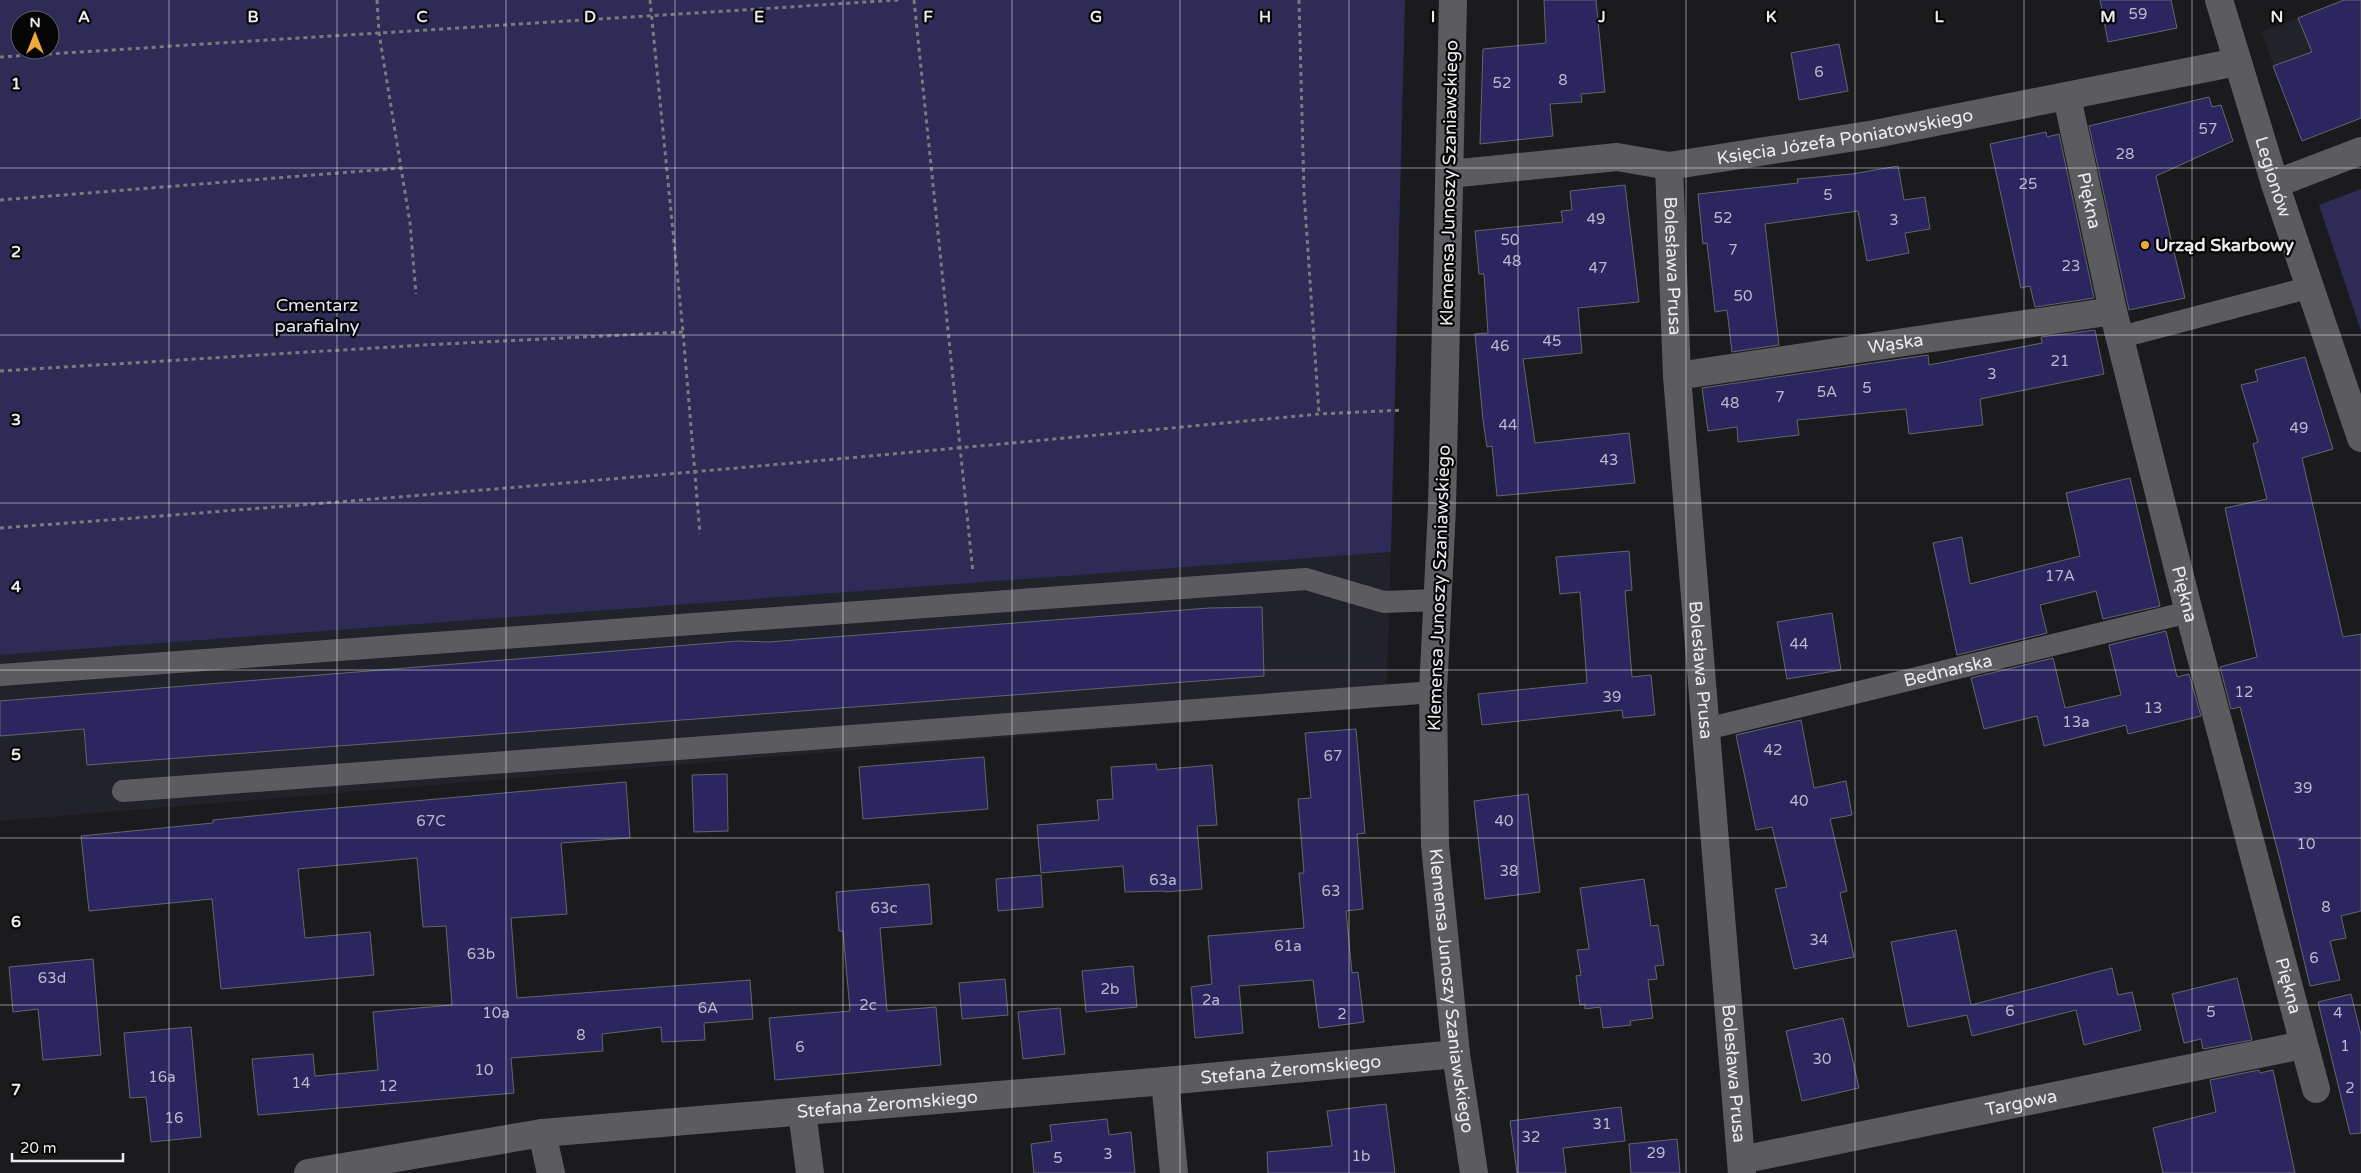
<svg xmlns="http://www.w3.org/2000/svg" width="2361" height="1173" viewBox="0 0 2361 1173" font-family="'Varela Round',sans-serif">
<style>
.built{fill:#22222a}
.green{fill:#2e2b57;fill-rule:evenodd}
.building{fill:#2b2560;stroke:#656669}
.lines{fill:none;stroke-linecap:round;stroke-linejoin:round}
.path{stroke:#7a7a7c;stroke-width:3;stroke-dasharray:4 4;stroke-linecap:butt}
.lane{stroke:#5c5c60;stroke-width:22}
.street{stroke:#5c5c60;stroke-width:28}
.secondary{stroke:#5c5c60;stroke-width:28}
.grid{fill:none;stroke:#ececee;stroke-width:1;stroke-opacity:0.55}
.poi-dot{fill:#eea83c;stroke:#060607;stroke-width:2}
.labels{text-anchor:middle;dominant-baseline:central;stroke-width:4.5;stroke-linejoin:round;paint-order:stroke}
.number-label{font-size:15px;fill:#bcbaca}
.street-label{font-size:18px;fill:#ececee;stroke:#060607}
.poi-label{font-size:18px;font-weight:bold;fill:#ececee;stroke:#060607;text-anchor:start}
.park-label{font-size:18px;fill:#e2e3f6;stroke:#060607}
.grid-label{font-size:16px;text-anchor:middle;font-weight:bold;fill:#ececee;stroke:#060607;stroke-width:4.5;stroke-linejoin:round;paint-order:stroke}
</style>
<rect width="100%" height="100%" fill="#1b1b1e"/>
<!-- built -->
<g class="built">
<polygon points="2344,0 2361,0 2308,138 2300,136 2261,32"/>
<polygon points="1391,552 1386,706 0,821 0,655"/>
</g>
<!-- green -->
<g class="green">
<path d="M0,0H1405L1391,552L0,655ZM20,20H50V50H20Z"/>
<polygon points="2361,189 2361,331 2319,205"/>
</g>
<!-- building -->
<g class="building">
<polygon points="1544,0 1596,0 1605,92 1581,94 1582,102 1550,104 1553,136 1480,144 1483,49 1546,43"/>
<polygon points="2100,0 2171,0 2177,28 2108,42"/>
<polygon points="2344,0 2361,0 2361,118 2302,141 2273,66 2312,52 2298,18"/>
<polygon points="1839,44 1848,91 1799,100 1791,53"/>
<polygon points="2209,97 2212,107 2221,105 2233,141 2156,176 2185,298 2129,310 2089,126"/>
<polygon points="2046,132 2047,137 2059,134 2094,298 2035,307 2030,286 2021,288 1990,144"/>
<polygon points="1898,166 1904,200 1925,197 1930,229 1905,233 1909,253 1867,261 1858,211 1765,224 1779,345 1732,352 1727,310 1715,312 1707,243 1703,244 1698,194 1798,183 1797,179 1852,174"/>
<polygon points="1625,185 1639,302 1578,308 1582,353 1523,359 1535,443 1629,433 1635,483 1497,496 1492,446 1487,447 1483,420 1475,334 1488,333 1484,274 1479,274 1475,231 1563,222 1561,211 1572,210 1570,191"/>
<polygon points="2095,330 2104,374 1980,399 1983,425 1909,434 1906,409 1797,420 1799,435 1738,442 1737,427 1708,431 1702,388 1928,355 1929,365 2042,343 2041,337"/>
<polygon points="2305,357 2333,449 2302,458 2343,637 2361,634 2361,911 2341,916 2346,938 2330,941 2340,980 2310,986 2280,860 2240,707 2231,709 2220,667 2257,657 2225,508 2267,499 2253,444 2258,442 2241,385 2258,381 2255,370"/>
<polygon points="2130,478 2160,606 2103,619 2096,591 2040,605 2047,633 1957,655 1933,543 1962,537 1970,584 2080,556 2066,493"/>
<polygon points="1629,551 1632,590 1625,591 1632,677 1651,675 1655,715 1623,718 1622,710 1482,725 1478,694 1587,683 1580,592 1560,594 1556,557"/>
<polygon points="1262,607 1264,676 87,765 84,729 0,736 0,701 738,641 769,642 1209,608"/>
<polygon points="1832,613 1841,670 1787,679 1777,622"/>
<polygon points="2166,631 2177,677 2189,674 2201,716 2128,734 2126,725 2044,746 2037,716 1984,729 1971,678 2053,658 2065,708 2121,695 2109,645"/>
<polygon points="1801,720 1814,788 1846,781 1852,815 1830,819 1847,891 1840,893 1854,957 1794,969 1775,889 1787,887 1772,827 1756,830 1736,735"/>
<polygon points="1356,729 1365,833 1357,834 1363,909 1346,911 1352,973 1358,972 1364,1022 1319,1028 1313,980 1239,986 1243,1033 1195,1038 1191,987 1212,984 1208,936 1304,928 1299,873 1304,873 1298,799 1311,798 1305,733"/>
<polygon points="984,757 988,809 863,819 859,767"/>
<polygon points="1156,764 1157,770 1212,765 1217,825 1197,826 1202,889 1165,892 1165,891 1125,892 1123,866 1041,873 1037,825 1099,820 1097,800 1113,799 1111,767"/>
<polygon points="727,774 728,831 694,832 692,775"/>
<polygon points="626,782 630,838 561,843 567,914 511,918 517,998 750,980 753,1019 704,1023 705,1040 662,1042 661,1027 602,1034 603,1051 511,1058 514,1093 258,1115 252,1059 313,1054 315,1076 378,1070 373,1012 452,1005 446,926 423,927 417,858 298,869 305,938 370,932 374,975 221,989 212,899 89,911 81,836 213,823 213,820 292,812"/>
<polygon points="1528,794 1540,892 1485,899 1474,801"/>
<polygon points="1041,875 1043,907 998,911 996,879"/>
<polygon points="1644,879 1651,926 1658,925 1664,965 1655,966 1657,979 1648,980 1653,1018 1630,1021 1631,1025 1603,1028 1600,1007 1585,1009 1585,1004 1580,1005 1576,976 1581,975 1577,950 1589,949 1580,888"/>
<polygon points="929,884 932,924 880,928 887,1011 936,1007 941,1065 775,1080 769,1018 850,1011 843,931 839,931 836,892"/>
<polygon points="1956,930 1971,1005 2112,968 2118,995 2132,992 2141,1030 2084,1045 2076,1010 1972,1036 1967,1015 1908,1027 1891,942"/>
<polygon points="93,959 101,1055 43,1060 38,1009 13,1012 9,967"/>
<polygon points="1133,966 1137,1007 1086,1012 1082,971"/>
<polygon points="2237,978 2252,1040 2203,1049 2201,1039 2184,1043 2172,994"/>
<polygon points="1005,979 1008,1015 962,1019 959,983"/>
<polygon points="2351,994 2361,1035 2361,1133 2350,1134 2318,1002"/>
<polygon points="1060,1008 1065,1054 1023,1059 1018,1012"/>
<polygon points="1843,1018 1859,1088 1802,1101 1786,1031"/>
<polygon points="191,1027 201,1137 151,1142 146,1097 130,1098 124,1033"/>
<polygon points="2259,1070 2260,1073 2273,1070 2295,1173 2163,1173 2153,1128 2216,1112 2210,1080"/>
<polygon points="1386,1104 1395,1173 1268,1173 1267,1152 1332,1146 1327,1111"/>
<polygon points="1621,1107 1625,1141 1563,1148 1566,1173 1517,1173 1510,1121"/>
<polygon points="1107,1119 1109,1135 1131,1132 1135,1173 1034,1173 1031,1144 1052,1141 1050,1125"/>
<polygon points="1677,1139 1680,1173 1631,1173 1629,1144"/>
</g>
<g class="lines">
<!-- path -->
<g class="path">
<polyline points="377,0 379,33 410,223 416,294"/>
<polyline points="650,0 683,332 700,534"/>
<polyline points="914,0 973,573"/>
<polyline points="1299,0 1304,192 1319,414"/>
<polyline points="0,57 899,0"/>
<polyline points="0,200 401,168"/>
<polyline points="0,371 423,345 683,332"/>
<path d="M0,528C440,496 880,456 1319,414L1403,410"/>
</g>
<!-- lane -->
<g class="lane">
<polyline points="2121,337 2311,287"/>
<polyline points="0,675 1306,579 1384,602 1436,600"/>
<path id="s1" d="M1706,729L2189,612"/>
<polyline points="123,791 1433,692"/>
</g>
<!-- street -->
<g class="street">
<path id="s2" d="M2219,0L2275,184L2361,438"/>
<path id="s3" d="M2067,97L2113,311L2189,612L2316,1089"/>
<path id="s4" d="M1669,166L1677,376L1742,1173"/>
<path id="s5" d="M1450,174L1617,157L1669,166L1875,134L2237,62"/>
<polyline points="2275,184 2361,151"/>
<path id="s6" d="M1677,376L2113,311"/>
<polyline points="1165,1081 1174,1173"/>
<polyline points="802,1112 810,1173"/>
<polyline points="542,1133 551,1173"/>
<path id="s7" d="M1741,1160L2303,1045"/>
<path id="s8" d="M308,1173L542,1133L1165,1081L1456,1054"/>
</g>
<!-- secondary -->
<path class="secondary" id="s9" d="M1453,0L1442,507L1433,692L1435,845L1456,1054L1474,1173"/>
</g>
<!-- grid -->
<path class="grid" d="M169,0V1173M337,0V1173M506,0V1173M675,0V1173M843,0V1173M1012,0V1173M1180,0V1173M1349,0V1173M1518,0V1173M1686,0V1173M1855,0V1173M2024,0V1173M2192,0V1173M0,168H2361M0,335H2361M0,503H2361M0,670H2361M0,838H2361M0,1005H2361"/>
<!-- markers -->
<circle class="poi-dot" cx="2145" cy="245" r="5"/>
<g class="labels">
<!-- number labels -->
<g class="number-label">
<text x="2138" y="14">59</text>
<text x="1819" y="72">6</text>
<text x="1563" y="80">8</text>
<text x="1502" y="83">52</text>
<text x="2208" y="129">57</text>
<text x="2125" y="154">28</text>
<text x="2028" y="184">25</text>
<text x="1828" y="195">5</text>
<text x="1723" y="218">52</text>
<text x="1596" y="219">49</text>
<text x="1894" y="220">3</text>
<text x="1510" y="240">50</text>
<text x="1733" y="250">7</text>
<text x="1512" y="261">48</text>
<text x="2071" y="266">23</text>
<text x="1598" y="268">47</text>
<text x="1743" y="296">50</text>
<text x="1552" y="341">45</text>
<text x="1500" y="346">46</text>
<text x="2060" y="361">21</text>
<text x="1992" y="374">3</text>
<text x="1867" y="388">5</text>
<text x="1827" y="392">5A</text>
<text x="1780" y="397">7</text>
<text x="1730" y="403">48</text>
<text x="1508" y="425">44</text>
<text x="2299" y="428">49</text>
<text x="1609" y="460">43</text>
<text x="2060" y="576">17A</text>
<text x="1799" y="644">44</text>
<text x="2244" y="692">12</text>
<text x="1612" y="697">39</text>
<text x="2153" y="708">13</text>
<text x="2076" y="722">13a</text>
<text x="1773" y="750">42</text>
<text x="1333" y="756">67</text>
<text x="2303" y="788">39</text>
<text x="1799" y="801">40</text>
<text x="431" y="821">67C</text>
<text x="1504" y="821">40</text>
<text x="2306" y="844">10</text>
<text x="1509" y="871">38</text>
<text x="1163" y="880">63a</text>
<text x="1331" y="891">63</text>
<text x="2326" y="907">8</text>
<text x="884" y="908">63c</text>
<text x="1819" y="940">34</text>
<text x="1288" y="946">61a</text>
<text x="481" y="954">63b</text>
<text x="2314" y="958">6</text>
<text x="52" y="978">63d</text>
<text x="1110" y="989">2b</text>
<text x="1211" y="1000">2a</text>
<text x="868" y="1005">2c</text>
<text x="708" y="1008">6A</text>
<text x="2010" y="1011">6</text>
<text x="2211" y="1012">5</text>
<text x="496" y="1013">10a</text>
<text x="2338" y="1013">4</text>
<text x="1342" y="1014">2</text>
<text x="581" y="1035">8</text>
<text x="2345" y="1046">1</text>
<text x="800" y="1047">6</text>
<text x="1822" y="1059">30</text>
<text x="484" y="1070">10</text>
<text x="162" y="1077">16a</text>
<text x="301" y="1083">14</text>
<text x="388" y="1086">12</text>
<text x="2350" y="1088">2</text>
<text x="174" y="1118">16</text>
<text x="1602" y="1124">31</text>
<text x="1531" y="1137">32</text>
<text x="1656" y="1153">29</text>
<text x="1108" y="1154">3</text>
<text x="1361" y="1156">1b</text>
<text x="1058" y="1158">5</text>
</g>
<!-- street labels -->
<g class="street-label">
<text stroke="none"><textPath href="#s5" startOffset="399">Księcia Józefa Poniatowskiego</textPath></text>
<text stroke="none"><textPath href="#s2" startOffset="185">Legionów</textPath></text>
<text transform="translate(1449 183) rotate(-89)">Klemensa Junoszy Szaniawskiego</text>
<text stroke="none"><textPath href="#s3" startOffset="106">Piękna</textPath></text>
<text stroke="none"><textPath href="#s4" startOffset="100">Bolesława Prusa</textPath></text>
<text stroke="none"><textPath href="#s6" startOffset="221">Wąska</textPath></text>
<text transform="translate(1439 588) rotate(-88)">Klemensa Junoszy Szaniawskiego</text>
<text stroke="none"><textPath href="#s3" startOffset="511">Piękna</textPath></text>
<text stroke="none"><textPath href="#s4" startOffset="505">Bolesława Prusa</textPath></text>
<text stroke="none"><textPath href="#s1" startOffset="249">Bednarska</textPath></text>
<text stroke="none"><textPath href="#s3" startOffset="916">Piękna</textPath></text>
<text stroke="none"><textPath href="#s9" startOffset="992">Klemensa Junoszy Szaniawskiego</textPath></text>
<text stroke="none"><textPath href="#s8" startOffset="989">Stefana Żeromskiego</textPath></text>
<text stroke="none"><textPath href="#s4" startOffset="910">Bolesława Prusa</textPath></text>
<text stroke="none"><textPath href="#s7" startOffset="286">Targowa</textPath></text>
<text stroke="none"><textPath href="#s8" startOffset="584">Stefana Żeromskiego</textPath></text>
</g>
<!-- poi labels -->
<g class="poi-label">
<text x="2155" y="245">Urząd Skarbowy</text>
</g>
<!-- park labels -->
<g class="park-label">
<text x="317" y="305">Cmentarz<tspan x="317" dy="21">parafialny</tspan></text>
</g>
</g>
<g class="grid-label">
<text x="84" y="22">A</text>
<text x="253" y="22">B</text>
<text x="422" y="22">C</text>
<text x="590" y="22">D</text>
<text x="759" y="22">E</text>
<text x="928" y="22">F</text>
<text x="1096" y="22">G</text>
<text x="1265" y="22">H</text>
<text x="1433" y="22">I</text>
<text x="1602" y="22">J</text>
<text x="1771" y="22">K</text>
<text x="1939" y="22">L</text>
<text x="2108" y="22">M</text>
<text x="2277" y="22">N</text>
<text x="16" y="89">1</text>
<text x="16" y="257">2</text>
<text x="16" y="425">3</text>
<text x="16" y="592">4</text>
<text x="16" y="760">5</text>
<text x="16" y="927">6</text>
<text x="16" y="1095">7</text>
</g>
<!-- north arrow -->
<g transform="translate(35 35)"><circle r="24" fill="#060607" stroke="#626263"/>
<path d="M0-4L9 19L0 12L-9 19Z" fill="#eea83c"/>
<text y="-8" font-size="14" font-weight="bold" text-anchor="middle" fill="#ececee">N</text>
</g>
<!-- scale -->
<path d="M12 1153v8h111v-8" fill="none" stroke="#ececee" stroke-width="2.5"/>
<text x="20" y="1153" font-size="15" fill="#ececee" stroke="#060607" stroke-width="4" paint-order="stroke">20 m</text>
</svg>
